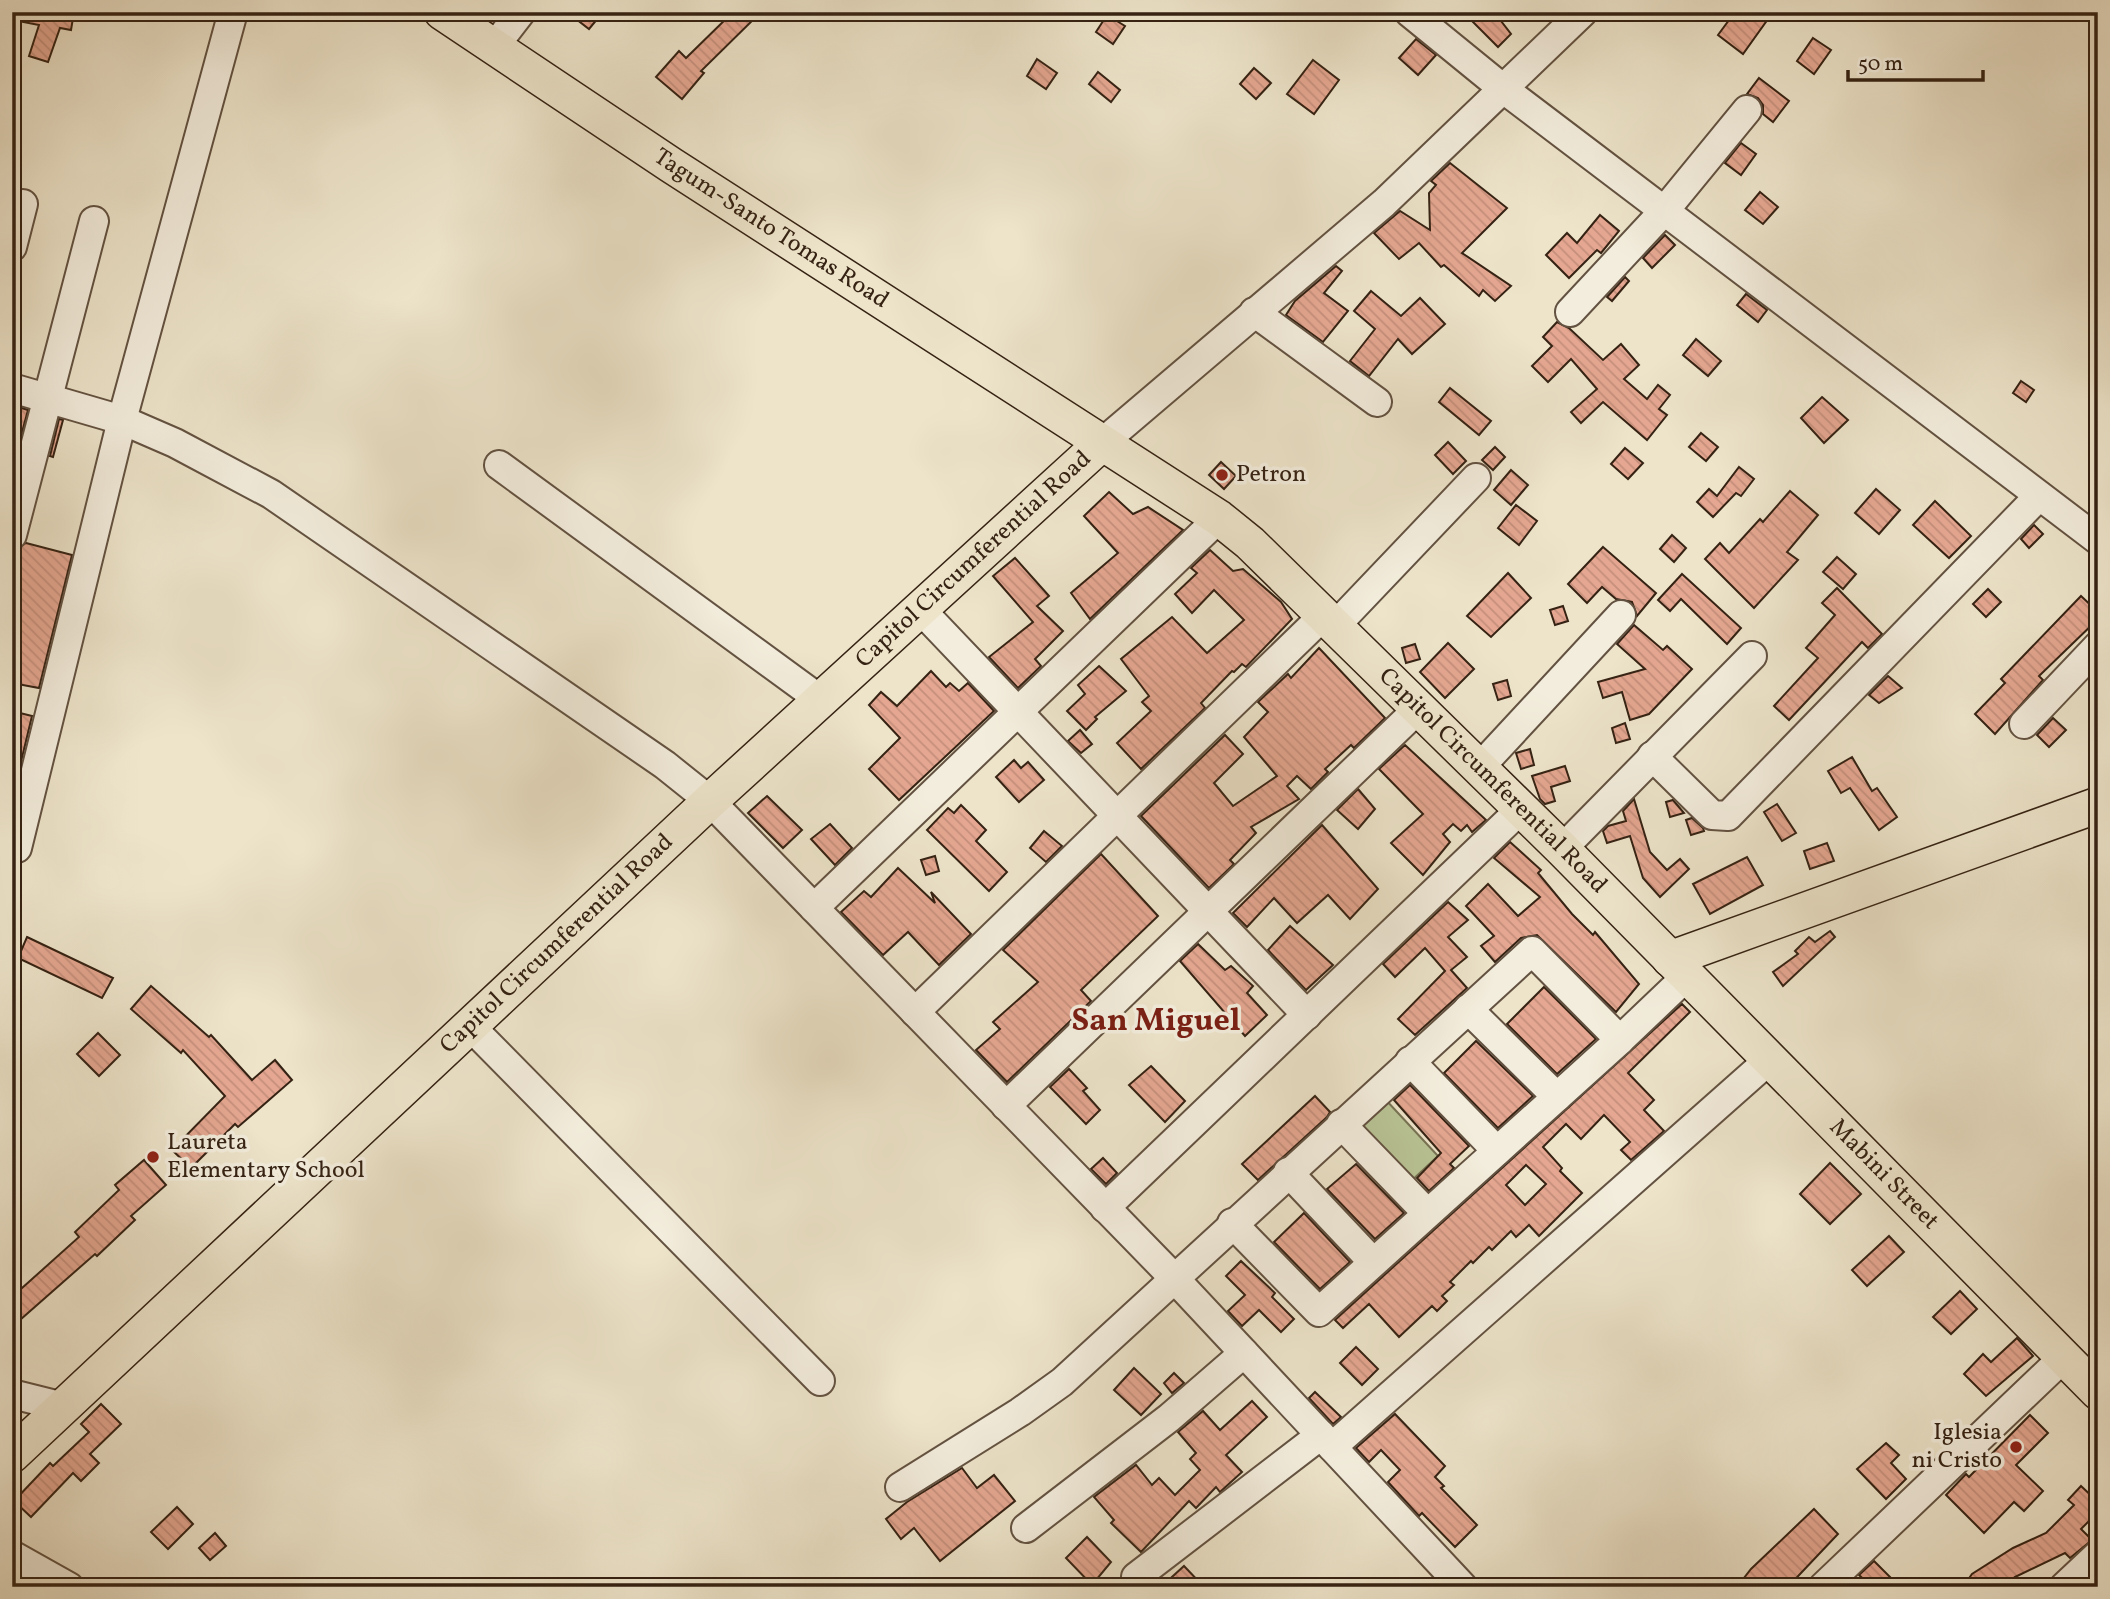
<svg xmlns="http://www.w3.org/2000/svg" width="2110" height="1599" viewBox="0 0 2110 1599" font-family="Vollkorn,serif">
<style>
.garden{fill:#b9c496;stroke:#777354;stroke-width:2}
.building{fill:url(#building-back-hatch);stroke:#352213;stroke-width:2;fill-rule:evenodd}
.lines{fill:none;stroke-linecap:round;stroke-linejoin:round}
.minor-casing{stroke:#635241;stroke-width:32}
.major-casing{stroke:#352213;stroke-width:38}
.minor{stroke:#f3eddd;stroke-width:28}
.major{stroke:#ede4ca;stroke-width:35}
.poi-dot{fill:#8f2418;stroke:#f3eddd;stroke-width:2.5}
.labels{text-anchor:middle;dominant-baseline:central;stroke-width:7;stroke-linejoin:round;paint-order:stroke}
.street-label{font-size:24px;fill:#352213;stroke:#f3eddd}
.poi-label{font-size:24px;fill:#352213;stroke:#f3eddd;text-anchor:start}
.district-label{font-size:32px;font-weight:bold;fill:#7a1f14;stroke:#f3eddd}
</style>
<defs>
<pattern id="building-back-hatch" width="6" height="6" patternUnits="userSpaceOnUse" patternTransform="scale(1.75)"><rect width="6" height="6" fill="#e5a791"/><path d="M-1 5l2 2M0 0l6 6M5-1l2 2" fill="none" stroke="#c58f7c"/></pattern>
</defs>
<rect width="100%" height="100%" fill="#ede4ca"/>
<filter id="stains"><feTurbulence type="fractalNoise" baseFrequency=".00286" numOctaves="4"/><feColorMatrix values="0 0 0 0 .2 0 0 0 0 .09 0 0 0 0 .02 0 0 0 .5 -.17"/></filter>
<radialGradient id="worn" r=".72"><stop offset=".6" stop-color="#630" stop-opacity="0"/><stop offset="1" stop-color="#630" stop-opacity=".3"/></radialGradient>
<!-- garden -->
<polygon class="garden" points="1385,1099 1438,1156 1408,1184 1355,1127"/>
<!-- building -->
<g class="building">
<polygon points="14,12 74,12 71,30 60,28 48,62 29,56 39,25 13,20"/>
<polygon points="567,12 603,12 589,29"/>
<polygon points="733,12 761,12 701,71 704,73 682,99 656,77 679,51 686,58"/>
<polygon points="1479,12 1494,12 1511,34 1498,47 1471,20"/>
<polygon points="1735,12 1773,12 1743,54 1718,35"/>
<polygon points="1107,15 1125,26 1113,44 1096,32"/>
<polygon points="1813,38 1831,50 1814,74 1797,61"/>
<polygon points="1416,39 1436,55 1418,75 1399,58"/>
<polygon points="1037,59 1057,73 1046,89 1027,76"/>
<polygon points="1313,60 1339,80 1314,114 1287,94"/>
<polygon points="1254,68 1271,83 1256,99 1240,84"/>
<polygon points="1098,72 1120,90 1111,102 1089,84"/>
<polygon points="1759,78 1789,101 1773,122 1763,114 1763,105 1758,98 1747,94"/>
<polygon points="1741,143 1756,154 1741,175 1725,163"/>
<polygon points="1450,163 1507,208 1462,253 1511,286 1495,301 1483,290 1479,296 1444,265 1441,267 1419,243 1399,259 1374,233 1400,211 1430,230 1429,193 1436,185 1431,181"/>
<polygon points="1760,192 1778,207 1763,224 1745,210"/>
<polygon points="1600,215 1619,231 1601,253 1597,250 1569,278 1546,255 1567,233 1577,243"/>
<polygon points="1665,235 1675,245 1652,268 1643,258"/>
<polygon points="1336,266 1342,271 1324,293 1348,311 1323,342 1286,315 1295,301"/>
<polygon points="1625,277 1629,281 1612,301 1607,297"/>
<polygon points="1371,291 1401,316 1420,298 1445,324 1412,354 1398,339 1369,376 1350,361 1375,329 1354,311"/>
<polygon points="1746,294 1767,310 1758,322 1737,305"/>
<polygon points="1557,322 1569,328 1603,360 1621,344 1639,365 1624,379 1647,399 1658,385 1670,395 1659,409 1667,415 1647,440 1603,402 1581,423 1571,412 1597,389 1571,359 1548,382 1532,366 1552,346 1543,337"/>
<polygon points="1696,339 1721,361 1708,376 1683,355"/>
<polygon points="2021,381 2034,390 2026,402 2013,393"/>
<polygon points="1450,388 1491,421 1479,435 1439,402"/>
<polygon points="1822,397 1848,420 1824,443 1801,418"/>
<polygon points="12,405 28,410 18,447 12,446"/>
<polygon points="59,419 63,420 53,457 50,456"/>
<polygon points="1701,433 1718,447 1706,461 1689,447"/>
<polygon points="1448,442 1466,461 1453,474 1435,455"/>
<polygon points="1495,447 1505,457 1493,470 1482,460"/>
<polygon points="1625,448 1643,463 1628,479 1611,464"/>
<polygon points="1221,462 1236,476 1224,489 1209,475"/>
<polygon points="1739,467 1754,479 1741,496 1736,493 1713,517 1697,502 1709,489 1717,496"/>
<polygon points="1511,470 1528,485 1511,505 1494,490"/>
<polygon points="1876,489 1900,510 1879,534 1855,513"/>
<polygon points="1790,491 1818,515 1787,552 1798,560 1754,608 1705,559 1720,543 1729,553 1760,519 1763,522"/>
<polygon points="1109,492 1133,514 1148,507 1183,530 1090,619 1071,593 1118,553 1084,516"/>
<polygon points="1935,501 1971,536 1949,558 1913,525"/>
<polygon points="1516,505 1537,521 1519,545 1498,528"/>
<polygon points="2034,525 2043,534 2029,548 2021,539"/>
<polygon points="1672,535 1686,548 1674,562 1660,549"/>
<polygon points="26,543 72,555 39,688 12,683 12,551"/>
<polygon points="1603,547 1656,593 1637,616 1632,602 1616,599 1602,587 1587,603 1568,584"/>
<polygon points="1210,550 1233,571 1243,569 1281,602 1292,619 1246,667 1242,664 1234,672 1232,671 1201,703 1205,708 1141,769 1117,743 1151,711 1142,702 1149,696 1121,659 1172,617 1207,653 1244,620 1214,590 1192,613 1175,594 1197,573 1191,568"/>
<polygon points="1837,557 1856,574 1843,589 1823,572"/>
<polygon points="1015,558 1049,596 1037,606 1063,631 1035,659 1041,666 1018,688 989,657 1033,622 993,576"/>
<polygon points="1508,573 1531,598 1491,637 1467,616"/>
<polygon points="1682,574 1741,628 1727,644 1681,599 1670,611 1658,600"/>
<polygon points="1837,588 1882,634 1868,648 1862,642 1789,720 1774,706 1818,658 1806,648 1835,615 1822,603"/>
<polygon points="1988,589 2001,602 1986,617 1973,604"/>
<polygon points="2081,596 2098,612 2098,619 2039,676 2043,680 1995,734 1975,714 2005,683 2001,679"/>
<polygon points="1563,606 1568,621 1555,625 1550,610"/>
<polygon points="1634,625 1663,650 1667,646 1692,669 1649,714 1630,720 1622,692 1603,698 1598,682 1645,669 1617,644"/>
<polygon points="1448,643 1474,669 1445,698 1420,672"/>
<polygon points="1415,644 1420,659 1406,663 1402,648"/>
<polygon points="1319,648 1385,718 1354,748 1351,745 1325,769 1328,772 1311,789 1297,776 1287,786 1299,799 1251,827 1256,833 1230,860 1234,864 1209,888 1141,816 1225,735 1243,754 1214,783 1233,806 1277,776 1244,737 1268,712 1258,702 1288,674 1291,678"/>
<polygon points="1099,666 1126,691 1095,717 1097,719 1086,730 1067,711 1085,694 1078,685"/>
<polygon points="931,671 946,687 950,683 959,691 968,683 994,711 899,800 869,769 900,738 869,705 881,692 897,706"/>
<polygon points="1888,676 1902,688 1879,703 1869,695"/>
<polygon points="1507,680 1511,696 1498,700 1493,684"/>
<polygon points="12,711 32,716 20,766 12,764"/>
<polygon points="2053,718 2066,730 2049,747 2037,735"/>
<polygon points="1625,723 1630,739 1616,743 1612,728"/>
<polygon points="1080,730 1092,744 1081,753 1068,741"/>
<polygon points="1405,745 1486,820 1472,832 1467,825 1461,831 1453,824 1443,834 1450,842 1423,875 1391,843 1423,814 1379,769"/>
<polygon points="1530,749 1534,765 1521,769 1516,753"/>
<polygon points="1852,757 1872,791 1877,788 1897,817 1879,830 1850,788 1841,793 1828,771"/>
<polygon points="1014,760 1021,768 1028,762 1044,780 1019,802 996,777"/>
<polygon points="1565,766 1570,781 1551,787 1555,801 1545,804 1540,799 1532,776"/>
<polygon points="1358,789 1375,809 1358,829 1337,810"/>
<polygon points="767,796 802,830 783,848 748,813"/>
<polygon points="1634,799 1650,852 1667,870 1680,859 1689,869 1660,897 1643,878 1630,836 1607,843 1603,831 1608,826 1626,821 1623,811"/>
<polygon points="1673,800 1684,813 1670,817 1666,802"/>
<polygon points="1777,804 1796,833 1782,841 1764,812"/>
<polygon points="961,805 986,830 976,841 1007,872 989,891 927,830 948,808 954,813"/>
<polygon points="1692,818 1703,828 1704,831 1691,835 1686,820"/>
<polygon points="830,824 852,848 835,865 811,839"/>
<polygon points="1322,825 1378,889 1350,919 1328,895 1297,923 1274,898 1247,927 1233,913"/>
<polygon points="1044,831 1062,846 1046,862 1030,848"/>
<polygon points="1510,842 1541,870 1538,873 1572,914 1593,935 1595,932 1639,984 1616,1012 1537,935 1521,938 1495,962 1481,946 1494,936 1466,906 1488,884 1518,916 1540,897 1494,858"/>
<polygon points="1827,843 1834,861 1810,869 1804,851"/>
<polygon points="1101,854 1158,916 1081,990 1091,1001 1007,1082 976,1050 1000,1029 993,1022 1038,982 1003,950"/>
<polygon points="935,856 939,871 926,875 921,860"/>
<polygon points="1747,857 1763,885 1710,914 1693,884"/>
<polygon points="898,868 935,903 931,892 971,934 939,965 908,932 883,955 841,912 864,891 871,897"/>
<polygon points="1448,902 1468,920 1448,937 1467,957 1451,970 1467,988 1415,1035 1398,1019 1445,971 1425,948 1395,977 1383,964"/>
<polygon points="1290,926 1333,965 1306,990 1268,950"/>
<polygon points="1830,931 1835,937 1783,986 1773,972 1798,954 1795,951 1809,937 1815,942"/>
<polygon points="27,937 113,978 102,998 18,958"/>
<polygon points="1198,944 1225,970 1231,966 1253,986 1247,993 1267,1015 1245,1036 1180,961"/>
<polygon points="151,986 209,1037 211,1035 252,1080 275,1060 292,1080 238,1127 235,1124 191,1168 172,1150 225,1096 183,1050 181,1053 131,1009"/>
<polygon points="1544,987 1596,1039 1557,1074 1507,1024"/>
<path d="M1682,1004L1690,1012L1628,1073L1654,1100L1644,1110L1664,1131L1631,1160L1621,1150L1630,1142L1604,1115L1581,1139L1566,1124L1543,1147L1562,1168L1560,1171L1582,1193L1539,1236L1529,1225L1516,1237L1511,1231L1492,1250L1489,1247L1473,1263L1471,1261L1450,1282L1454,1285L1442,1296L1447,1301L1437,1311L1432,1306L1399,1337L1369,1304L1343,1328L1335,1320ZM1526,1165L1546,1184L1525,1205L1506,1185Z"/>
<polygon points="98,1033 120,1055 99,1076 77,1054"/>
<polygon points="1476,1041 1533,1096 1498,1128 1444,1073"/>
<polygon points="1151,1066 1185,1101 1165,1122 1129,1085"/>
<polygon points="1069,1069 1087,1088 1083,1091 1100,1110 1086,1124 1050,1087"/>
<polygon points="1410,1085 1469,1146 1450,1164 1454,1168 1429,1191 1417,1178 1441,1153 1394,1100"/>
<polygon points="1315,1096 1330,1112 1327,1117 1258,1180 1242,1164"/>
<polygon points="1103,1158 1117,1173 1106,1184 1091,1169"/>
<polygon points="144,1160 166,1185 131,1216 135,1220 97,1256 95,1254 12,1327 12,1297 79,1237 75,1232 119,1190 115,1185"/>
<polygon points="1830,1163 1861,1194 1830,1224 1800,1194"/>
<polygon points="1356,1164 1404,1213 1375,1239 1327,1189"/>
<polygon points="1304,1213 1350,1262 1320,1289 1274,1242"/>
<polygon points="1889,1236 1904,1252 1867,1286 1852,1270"/>
<polygon points="1241,1261 1275,1293 1272,1297 1294,1319 1281,1332 1259,1310 1242,1326 1228,1311 1245,1295 1226,1276"/>
<polygon points="1960,1291 1977,1309 1951,1334 1933,1317"/>
<polygon points="2017,1338 2033,1356 1986,1396 1964,1374 1983,1354 1991,1362"/>
<polygon points="1356,1347 1378,1369 1362,1385 1340,1363"/>
<polygon points="1134,1368 1161,1394 1141,1415 1114,1390"/>
<polygon points="1174,1373 1184,1383 1172,1393 1164,1383"/>
<polygon points="1315,1392 1341,1417 1333,1424 1309,1398"/>
<polygon points="1252,1401 1267,1417 1226,1455 1242,1472 1220,1492 1216,1487 1196,1508 1189,1501 1141,1552 1111,1523 1114,1520 1094,1497 1136,1465 1152,1485 1159,1478 1175,1495 1200,1470 1190,1459 1196,1453 1178,1432 1203,1411 1220,1430"/>
<polygon points="101,1404 121,1424 90,1454 99,1463 81,1481 73,1473 31,1517 14,1501 50,1463 53,1466 89,1432 81,1424"/>
<polygon points="1395,1414 1445,1466 1435,1477 1444,1486 1441,1488 1477,1525 1455,1547 1422,1513 1419,1516 1388,1482 1400,1470 1381,1450 1369,1462 1356,1448"/>
<polygon points="2030,1415 2048,1433 2016,1465 2043,1491 2024,1511 2014,1502 1984,1533 1946,1495 1966,1474 1969,1477"/>
<polygon points="1886,1443 1899,1455 1891,1463 1906,1479 1886,1499 1857,1469"/>
<polygon points="962,1468 977,1488 994,1475 1015,1501 940,1561 914,1528 901,1539 886,1519 907,1502"/>
<polygon points="2081,1486 2098,1502 2098,1512 2081,1529 2092,1540 2070,1558 2065,1553 2015,1577 2021,1587 1963,1587 1972,1574 2013,1548 2046,1533 2074,1505 2068,1500"/>
<polygon points="177,1507 193,1524 168,1549 151,1532"/>
<polygon points="1814,1509 1838,1534 1801,1573 1788,1587 1737,1587 1751,1569"/>
<polygon points="215,1533 226,1546 210,1560 199,1548"/>
<polygon points="1087,1537 1111,1562 1092,1585 1066,1558"/>
<polygon points="1874,1561 1891,1578 1882,1587 1872,1587 1859,1575"/>
<polygon points="1184,1566 1204,1587 1161,1587"/>
</g>
<g class="lines">
<defs>
<g id="minor">
<polyline points="1409,12 1501,87 2098,540"/>
<polyline points="494,47 521,12"/>
<polyline points="12,247 23,204"/>
<polyline points="1254,312 1377,402"/>
<polyline points="1570,312 1665,210 1747,110"/>
<polyline points="12,388 122,420 175,443 271,494 665,765 710,801 1174,1278 1463,1587"/>
<polyline points="1102,443 1384,203 1583,12"/>
<polyline points="499,465 822,701"/>
<polyline points="12,535 94,221"/>
<polyline points="921,610 1307,1015"/>
<polyline points="1336,625 1476,478"/>
<polyline points="2024,724 2098,646"/>
<polyline points="1652,756 1712,815 1728,816 2039,496"/>
<polyline points="1479,768 1621,615"/>
<polyline points="17,848 122,420 233,12"/>
<polyline points="1562,849 1752,656"/>
<polyline points="814,908 1219,518"/>
<polyline points="1468,1009 1557,1097"/>
<polyline points="915,1012 1325,614"/>
<polyline points="471,1027 820,1381"/>
<polyline points="1410,1061 1497,1151"/>
<polyline points="1006,1106 1419,708"/>
<polyline points="1341,1124 1427,1213"/>
<polyline points="1288,1172 1373,1262"/>
<polyline points="1105,1208 1521,809"/>
<polyline points="1232,1223 1319,1312 1620,1040 1687,976"/>
<polyline points="12,1394 64,1407"/>
<polyline points="1332,1447 1769,1060"/>
<polyline points="900,1487 1020,1412 1062,1382 1532,951 1620,1040"/>
<polyline points="1026,1528 1169,1418 1244,1353"/>
<polyline points="12,1555 69,1587"/>
<polyline points="1136,1577 1321,1435"/>
<polyline points="1823,1587 2063,1358"/>
<polyline points="2064,1587 2098,1555"/>
</g>
<g id="major">
<path id="s1" d="M442,12L671,165L1219,518L1250,543L1562,849L2098,1392"/>
<polyline points="1670,959 2098,805"/>
<path id="s2" d="M12,1455L710,801L1102,443"/>
</g>
</defs>
<!-- minor casing -->
<use href="#minor" class="minor-casing"/>
<!-- major casing -->
<use href="#major" class="major-casing"/>
<!-- minor -->
<use href="#minor" class="minor"/>
<!-- major -->
<use href="#major" class="major"/>
</g>
<!-- markers -->
<g class="poi-dot">
<circle cx="1222" cy="475" r="7"/>
<circle cx="153" cy="1157" r="7"/>
<circle cx="2016" cy="1447" r="7"/>
</g>
<g class="labels">
<!-- street labels -->
<g class="street-label">
<text stroke="none"><textPath href="#s1" startOffset="394">Tagum-Santo Tomas Road</textPath></text>
<text stroke="none"><textPath href="#s2" startOffset="1314">Capitol Circumferential Road</textPath></text>
<text stroke="none"><textPath href="#s1" startOffset="1307">Capitol Circumferential Road</textPath></text>
<text stroke="none"><textPath href="#s2" startOffset="747">Capitol Circumferential Road</textPath></text>
<text stroke="none"><textPath href="#s1" startOffset="1862">Mabini Street</textPath></text>
</g>
<!-- poi labels -->
<g class="poi-label">
<text x="1236" y="475">Petron</text>
<text x="167" y="1143">Laureta<tspan x="167" dy="28">Elementary School</tspan></text>
<text x="2002" y="1433" text-anchor="end">Iglesia<tspan x="2002" dy="28">ni Cristo</tspan></text>
</g>
<!-- district labels -->
<g class="district-label">
<text x="1156" y="1022">San Miguel</text>
</g>
</g>
<!-- margin -->
<rect width="2110" height="1599" fill="none" stroke="#ede4ca" stroke-width="42"/>
<rect x="14" y="14" width="2082" height="1571" fill="none" stroke="#352213" stroke-width="3.5"/>
<rect x="21" y="21" width="2068" height="1557" fill="none" stroke="#352213" stroke-width="2"/>
<!-- scale -->
<path d="M1848 70v10h135v-10" fill="none" stroke="#352213" stroke-width="3.5"/>
<text x="1858" y="70" font-size="21" fill="#352213" stroke="#f3eddd" stroke-width="5" paint-order="stroke">50 m</text>
<rect width="100%" height="100%" filter="url(#stains)"/>
<rect width="100%" height="100%" fill="url(#worn)"/>
</svg>
